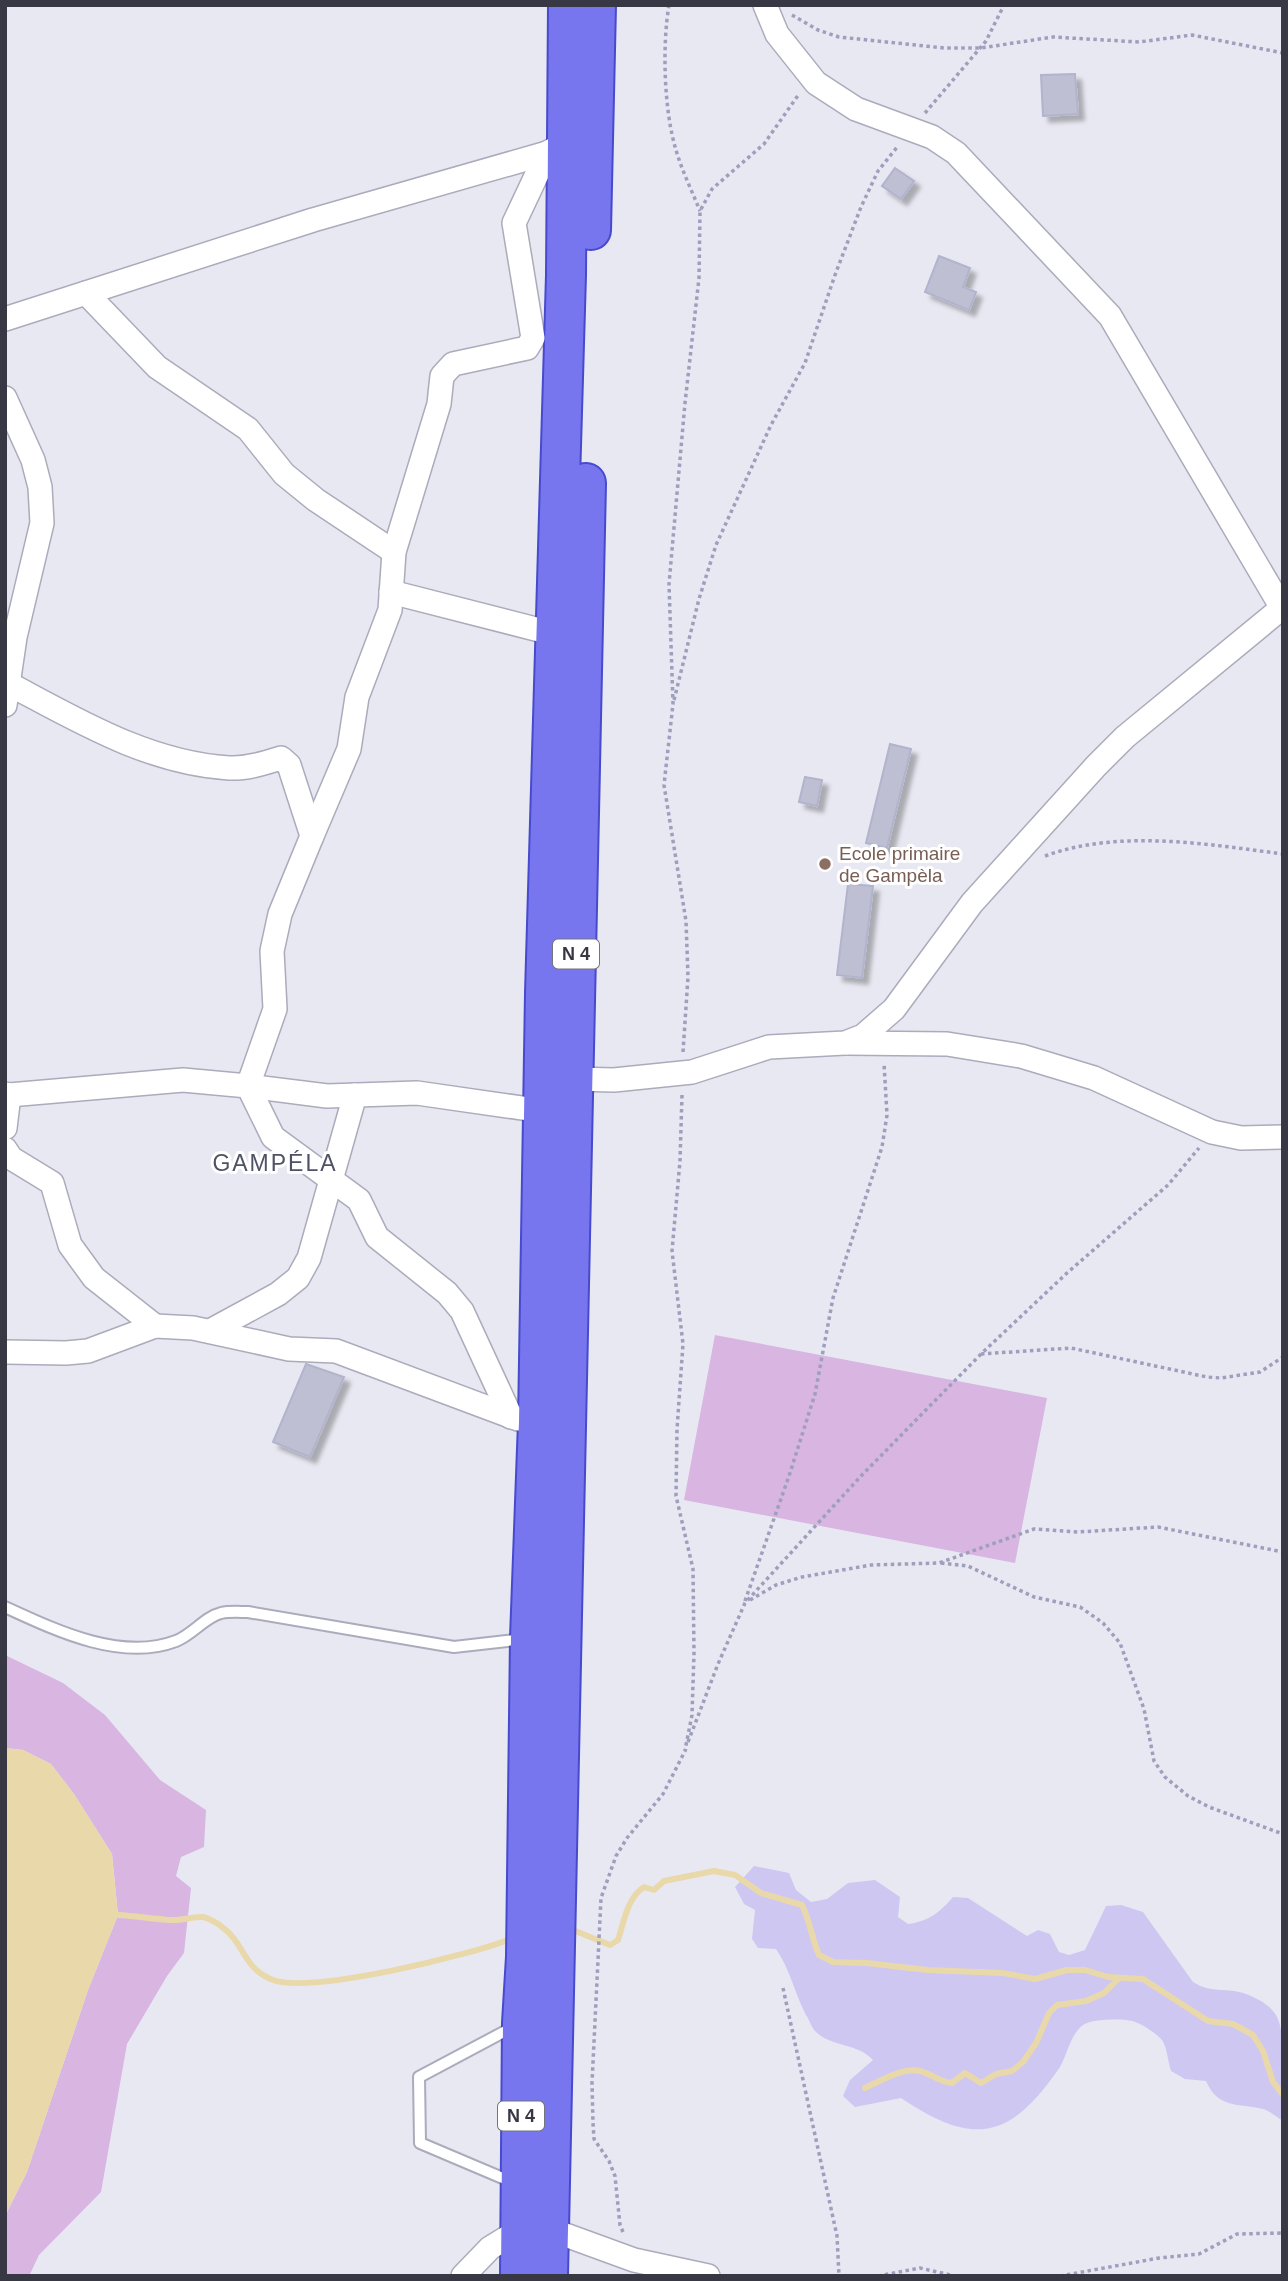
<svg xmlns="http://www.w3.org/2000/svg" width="1288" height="2281" viewBox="0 0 1288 2281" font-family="Helvetica,sans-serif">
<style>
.green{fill:#d9b5e2}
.sand{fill:#cdc7f2}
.water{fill:#e9d9aa}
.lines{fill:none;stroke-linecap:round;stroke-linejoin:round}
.stream{stroke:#e9d9aa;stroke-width:6}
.building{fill:#bebfd2;stroke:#b2b3cc;stroke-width:2;filter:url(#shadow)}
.lane-casing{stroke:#ababbc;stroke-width:14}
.street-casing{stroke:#ababbc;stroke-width:26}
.highway-casing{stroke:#474acd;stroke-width:42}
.path{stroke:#9e9ebd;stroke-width:3.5;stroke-dasharray:3.5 3.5;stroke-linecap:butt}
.lane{stroke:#fff;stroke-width:10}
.street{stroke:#fff;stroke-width:23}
.highway{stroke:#7776ef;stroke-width:38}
.education-dot{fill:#8d6e63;stroke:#fff;stroke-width:2.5}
.labels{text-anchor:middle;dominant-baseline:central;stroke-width:6;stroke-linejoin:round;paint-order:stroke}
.shield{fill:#fff;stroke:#73747c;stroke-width:2}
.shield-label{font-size:18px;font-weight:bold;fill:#373844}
.education-label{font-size:19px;fill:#785e54;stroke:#fff;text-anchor:start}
.quarter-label{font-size:23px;letter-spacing:2px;fill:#4f5166;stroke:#fff}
</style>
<defs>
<filter id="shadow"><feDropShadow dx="6" dy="6" stdDeviation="2" flood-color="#0004"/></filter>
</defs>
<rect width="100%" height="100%" fill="#e8e8f2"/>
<!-- green -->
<g class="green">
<polygon points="715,1335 1047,1398 1015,1563 684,1500"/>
<polygon points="5,1655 63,1683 105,1715 160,1780 206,1810 204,1847 181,1857 176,1876 191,1888 184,1953 167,1976 127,2044 101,2192 39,2255 29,2276 5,2276 5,2216 27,2172 88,1990 118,1915 112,1854 74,1794 51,1764 23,1750 5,1748"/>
</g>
<!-- sand -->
<path class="sand" d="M754,1866L789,1873L796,1890L811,1902L827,1899L848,1883L875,1880L900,1897L898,1917L908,1924C929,1921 939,1913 953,1897L968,1898L1027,1936L1038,1930L1050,1934L1059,1952L1069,1955L1085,1950L1106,1906L1121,1905L1143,1912L1193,1982C1212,1994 1227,1987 1246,1994C1257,1998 1272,2006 1277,2017C1288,2041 1283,2093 1283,2121C1277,2117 1270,2111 1263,2109C1238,2103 1218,2109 1206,2081L1185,2079L1171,2071C1168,2062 1167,2047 1162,2040C1157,2034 1142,2024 1135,2022C1125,2018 1091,2019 1083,2025C1070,2035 1068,2053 1060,2067C1010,2140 974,2147 901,2098L855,2107L843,2096L850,2080L873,2060C858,2043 829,2047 814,2030C811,2026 809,2019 806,2015C795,1994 790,1969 776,1949L758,1948L752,1939L755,1910L744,1904L735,1887Z"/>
<!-- water -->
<polygon class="water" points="5,1748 23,1750 51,1764 74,1794 112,1854 118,1915 88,1990 27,2172 5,2216"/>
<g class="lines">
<!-- stream -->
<g class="stream">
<path d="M118,1915C136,1916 153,1919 171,1920C181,1921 193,1916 203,1917C208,1918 218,1923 222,1927C245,1943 242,1968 273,1980C311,1994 472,1955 513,1938"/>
<path d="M568,1928L610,1945L618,1940C624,1922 627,1898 644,1887L654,1890L664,1881L714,1871L735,1875L761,1893L802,1905C810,1921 812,1939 819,1955L833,1962L867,1963L927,1970L1003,1973L1035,1979L1067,1970H1085L1108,1977L1143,1979L1208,2021L1233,2024L1253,2035L1263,2051L1273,2082L1283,2095"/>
<path d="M865,2088C880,2081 903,2067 920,2071C932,2074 939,2082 952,2083L965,2073L981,2083L996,2074L1012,2071L1023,2062L1036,2043L1049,2013L1057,2005L1086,2001L1104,1993L1119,1978"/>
</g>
</g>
<!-- building -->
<g class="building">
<polygon points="1075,74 1078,114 1043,116 1041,75"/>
<polygon points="895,168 914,181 901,199 882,186"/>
<polygon points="939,256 970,268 963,287 976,292 969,310 925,292"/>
<polygon points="890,744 911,749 887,848 866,843"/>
<polygon points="805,777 822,780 817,806 799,802"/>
<polygon points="848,884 873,886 862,978 837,975"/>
<polygon points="306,1364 344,1377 310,1457 273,1442"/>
</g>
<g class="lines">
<defs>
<g id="lane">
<path d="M5,1607C55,1630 121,1662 176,1641C192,1635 205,1617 221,1613C230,1611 240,1612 248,1612L454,1647L524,1639"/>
<polyline points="512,2182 420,2143 419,2077 515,2026"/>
</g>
<g id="street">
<polyline points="765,5 777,34 816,83 856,109 932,137 956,153 1110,316 1282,608"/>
<polyline points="86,293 157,367 248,429 284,474 316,500 394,552"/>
<polyline points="5,319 313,220 547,153 554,149"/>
<polyline points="5,398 33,460 40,487 42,523 15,637 5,705"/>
<polyline points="391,592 555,634"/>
<path d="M9,684C77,720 148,763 229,768C246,769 265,763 281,758L289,765L312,836L280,914L272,951L275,1009L248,1086L273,1137L359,1200L377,1237L447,1293L462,1311L511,1417"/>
<polyline points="312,836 349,749 357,697 390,610 394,552 439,404 442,376 453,364 527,348 533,338 514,223 547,153"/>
<polyline points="847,1043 947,1044 1021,1056 1094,1078 1212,1132 1241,1138 1283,1137"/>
<polyline points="573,1079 614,1080 692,1072 769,1047 845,1043 863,1036 894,1009 972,903 1096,766 1125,737 1283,607"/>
<polyline points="5,1094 9,1095 183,1080 248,1086 327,1096 417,1093 543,1111"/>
<polyline points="5,1128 9,1095"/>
<polyline points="5,1149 11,1158 52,1183 70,1245 94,1278 155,1326"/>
<polyline points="210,1331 278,1294 298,1278 309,1258 355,1095"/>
<polyline points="5,1352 66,1353 88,1351 155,1326 193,1328 289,1349 336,1351 518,1419"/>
<polyline points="463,2276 490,2248 521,2229 549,2229 634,2260 708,2276"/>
</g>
<g id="highway">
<polyline points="591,230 596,5"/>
<polyline points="520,2276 522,2023 526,1957 530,1638 538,1422 545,993 566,275 568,5"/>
<polyline points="548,2276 586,483"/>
</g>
</defs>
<!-- lane casing -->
<use href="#lane" class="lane-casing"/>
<!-- street casing -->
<use href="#street" class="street-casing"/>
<!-- highway casing -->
<use href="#highway" class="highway-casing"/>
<!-- path -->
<g class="path">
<path d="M669,5C662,46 664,111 676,150C682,171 692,191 700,211"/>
<polyline points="792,15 818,30 839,37 944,48 981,48 1053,37 1139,42 1192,35 1283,53"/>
<polyline points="925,113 986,41 1004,5"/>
<polyline points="674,700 699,599 716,545 771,425 805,363 835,275 861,207 878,171 898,146"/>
<path d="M1045,856C1118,829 1207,844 1283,854"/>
<polyline points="683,1052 688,977 686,921 664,785 673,704 669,584 685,403 699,278 700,211 712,189 764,144 799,94"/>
<polyline points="682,1095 680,1161 672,1251 683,1344 677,1429 676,1496 693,1569 694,1653 692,1715 685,1750"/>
<polyline points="981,1354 1071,1348 1207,1377 1221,1378 1260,1372 1283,1357"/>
<polyline points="941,1563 968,1566 1034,1597 1080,1607 1103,1623 1120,1643 1144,1709 1154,1761 1165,1777 1188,1796 1209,1807 1283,1834"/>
<polyline points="750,1600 776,1585 802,1577 871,1565 939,1563 1034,1529 1078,1532 1158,1527 1283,1552"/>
<polyline points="745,1601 789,1476 815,1394 833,1298 882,1147 887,1115 884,1063"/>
<polyline points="688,1742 718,1664 745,1603 861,1476 981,1354 1067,1273 1168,1185 1199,1148"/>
<polyline points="783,1988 837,2236 839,2276"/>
<polyline points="623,2232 620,2225 615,2176 609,2161 594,2139 593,2123 592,2083 601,1898 616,1856 627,1838 663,1794 686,1749"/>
<polyline points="878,2276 920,2268 955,2276"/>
<polyline points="1060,2276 1159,2258 1199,2254 1237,2234 1283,2233"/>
</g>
<!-- lane -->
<use href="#lane" class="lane"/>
<!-- street -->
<use href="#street" class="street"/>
<!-- highway -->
<use href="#highway" class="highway"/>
</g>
<!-- markers -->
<circle class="education-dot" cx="825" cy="864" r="7"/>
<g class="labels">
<!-- shield labels -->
<g class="shield">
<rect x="553" y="939.5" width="46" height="29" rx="5"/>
<rect x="498" y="2101.5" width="46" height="29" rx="5"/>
</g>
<g class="shield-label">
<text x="576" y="954">N 4</text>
<text x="521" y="2116">N 4</text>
</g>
<!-- education labels -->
<g class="education-label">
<text x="839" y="853">Ecole primaire<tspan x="839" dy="22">de Gampèla</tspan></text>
</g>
<!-- quarter labels -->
<g class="quarter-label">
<text x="275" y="1163">GAMPÉLA</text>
</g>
</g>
<!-- border -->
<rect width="1288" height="2281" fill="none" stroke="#373844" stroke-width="14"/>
</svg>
